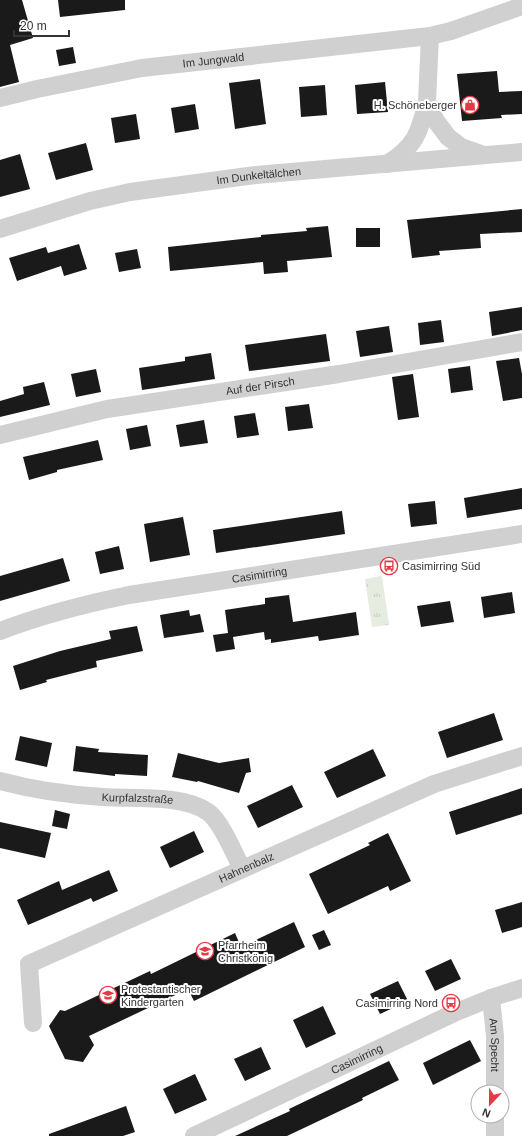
<svg xmlns="http://www.w3.org/2000/svg" width="522" height="1136" viewBox="0 0 522 1136" font-family="Arial,sans-serif">
<style>
.grass{fill:url(#grass-tufts)}
.building{fill:#1a1a1a}
.lines{fill:none;stroke-linecap:round;stroke-linejoin:round}
.street{stroke:#d0d0d0;stroke-width:18}
.labels{text-anchor:middle;dominant-baseline:central;stroke-width:4;stroke-linejoin:round;paint-order:stroke}
.street-label{font-size:11px;fill:#333;stroke:#fff}
.poi-label{font-size:11px;fill:#333;stroke:#fff;text-anchor:start}
</style>
<defs>
<pattern id="grass-tufts" width="24" height="20" patternUnits="userSpaceOnUse"><rect width="24" height="20" fill="#e6ecdf"/><path d="M3 7l-1-3M5 7V3M7 7l1-3M15 17l-1-3M17 17v-4M19 17l1-3" fill="none" stroke="#c6cbc0"/></pattern>
</defs>
<rect width="100%" height="100%" fill="#fff"/>
<!-- grass -->
<polygon class="grass" points="382,576 389,625 372,627 365,579"/>
<!-- building -->
<g class="building">
<polygon points="0,0 22,0 33,38 10,45 19,82 0,87"/>
<polygon points="58,0 125,0 125,10 60,17"/>
<polygon points="73,47 76,63 59,66 56,50"/>
<polygon points="497,71 499,92 522,91 522,114 501,115 502,118 462,121 457,74"/>
<polygon points="260,79 266,124 235,129 229,83"/>
<polygon points="385,82 388,112 357,114 355,85"/>
<polygon points="325,85 327,115 301,117 299,87"/>
<polygon points="195,104 199,129 175,133 171,108"/>
<polygon points="136,114 140,139 115,143 111,118"/>
<polygon points="86,143 93,170 56,180 48,153"/>
<polygon points="20,154 30,189 0,197 0,160"/>
<polygon points="522,209 522,232 480,234 481,248 439,251 440,255 412,258 407,220"/>
<polygon points="328,226 332,257 287,261 288,272 264,274 263,262 170,271 168,247 261,237 261,235 307,231 306,228"/>
<rect x="356" y="228" width="24" height="19"/>
<polygon points="79,244 87,269 64,276 61,266 17,281 9,258 46,247 48,253"/>
<polygon points="137,249 141,268 119,272 115,253"/>
<polygon points="522,307 522,330 492,336 489,312"/>
<polygon points="441,320 444,342 420,345 418,323"/>
<polygon points="389,326 393,352 360,357 356,331"/>
<polygon points="326,334 330,361 249,371 245,345"/>
<polygon points="211,353 215,379 142,390 139,368 185,361 185,357"/>
<polygon points="519,358 522,374 522,398 503,401 496,361"/>
<polygon points="470,366 473,390 451,393 448,369"/>
<polygon points="96,369 101,392 76,397 71,374"/>
<polygon points="413,374 419,417 398,420 392,377"/>
<polygon points="44,382 50,405 0,417 0,401 24,394 23,387"/>
<polygon points="309,404 313,428 288,431 285,407"/>
<polygon points="255,413 259,435 237,438 234,416"/>
<polygon points="204,420 208,443 180,447 176,425"/>
<polygon points="147,425 151,446 130,450 126,429"/>
<polygon points="98,440 103,460 57,470 57,472 29,480 23,457"/>
<polygon points="522,488 522,509 467,518 464,498"/>
<polygon points="435,501 437,524 411,527 408,504"/>
<polygon points="342,511 345,534 216,553 213,530"/>
<polygon points="183,517 190,555 150,562 144,524"/>
<polygon points="119,546 124,569 100,574 95,552"/>
<polygon points="63,558 70,581 0,601 0,576"/>
<polygon points="512,592 515,613 484,618 481,597"/>
<polygon points="289,595 293,622 356,612 359,635 319,641 318,636 271,643 271,639 265,640 264,632 233,637 235,649 216,652 213,635 228,633 225,610 265,604 265,598"/>
<polygon points="450,601 454,622 421,627 417,606"/>
<polygon points="189,610 190,616 200,614 204,632 164,638 160,615"/>
<polygon points="137,626 143,651 96,661 97,667 46,680 47,682 20,690 13,666 60,651 111,639 109,631"/>
<polygon points="494,713 503,740 447,758 438,732"/>
<polygon points="20,736 52,743 47,767 15,760"/>
<polygon points="76,746 99,749 98,752 148,755 147,776 115,774 115,776 73,771"/>
<polygon points="373,749 386,776 337,798 324,772"/>
<polygon points="178,753 219,763 249,758 251,772 246,773 239,793 198,781 197,782 172,777"/>
<polygon points="292,785 303,807 258,828 247,806"/>
<polygon points="522,788 522,814 456,835 449,812"/>
<polygon points="55,810 70,814 67,829 52,826"/>
<polygon points="0,822 51,833 45,858 0,848"/>
<polygon points="194,831 204,852 170,868 160,847"/>
<polygon points="388,833 411,881 390,891 388,886 328,914 309,874 370,845 368,843"/>
<polygon points="109,870 118,891 93,902 91,898 28,925 17,900 59,881 62,890"/>
<polygon points="522,902 522,927 502,933 495,910"/>
<polygon points="294,922 305,947 194,1001 188,989 89,1036 94,1045 83,1062 65,1059 49,1026 60,1010 65,1011 150,971 151,974 235,933 241,947"/>
<polygon points="324,930 331,945 319,950 312,935"/>
<polygon points="451,959 461,979 435,991 425,971"/>
<polygon points="398,981 408,1001 380,1014 370,994"/>
<polygon points="323,1006 336,1034 306,1048 293,1020"/>
<polygon points="470,1040 481,1061 433,1085 423,1063"/>
<polygon points="261,1047 271,1069 245,1081 234,1059"/>
<polygon points="389,1061 399,1080 362,1098 363,1100 287,1136 235,1136 290,1111 289,1109"/>
<polygon points="195,1074 207,1100 175,1114 163,1089"/>
<polygon points="126,1106 135,1132 123,1136 49,1136 49,1134"/>
</g>
<g class="lines">
<!-- street -->
<g class="street">
<path id="s1" d="M0,98L37,89L142,68L430,36"/>
<polyline points="481,154 461,147 448,137 436,121 427,102 430,36 451,31 522,6"/>
<path d="M387,164C416,146 419,133 427,102"/>
<path id="s2" d="M0,229L90,201L130,192L256,175L522,152"/>
<path id="s3" d="M0,435L107,409L339,374L522,342"/>
<path id="s4" d="M0,631C42,615 85,604 129,595L522,534"/>
<path id="s5" d="M0,781C33,790 69,795 103,797C133,799 182,794 208,812C221,821 235,855 242,869"/>
<path id="s6" d="M491,998L495,1036V1092"/>
<path id="s7" d="M33,1023L29,964L434,784L522,756"/>
<path id="s8" d="M194,1136L454,1013L491,998L522,988"/>
<polyline points="495,1136 495,1116"/>
</g>
</g>
<!-- icons -->
<defs>
<symbol id="shop-ring" viewBox="-11 -11 22 22"><circle r="9.5" fill="#fff" stroke="#e63946" stroke-width="1.5"/><path d="M-5-2.5h2.3a2.7 3.5 0 0 1 5.4 0H5L5.5 6h-11ZM-1.5-2.5h3a1.5 2.3 0 0 0-3 0Z" fill="#e63946"/></symbol>
<symbol id="bus-ring" viewBox="-11 -11 22 22"><circle r="9.5" fill="#fff" stroke="#e63946" stroke-width="1.5"/><path d="M-5-6H5V4H4V6H2V4H-2V6H-4V4H-5ZM-3.5-4V0h7V-4ZM-3.5 1.2v1.5H-2V1.2ZM2 1.2v1.5H3.5V1.2Z" fill="#e63946"/></symbol>
<symbol id="school-ring" viewBox="-11 -11 22 22"><circle r="9.5" fill="#fff" stroke="#e63946" stroke-width="1.5"/><path d="M0-5L7-2L0 1L-7-2ZM-4 1L0 2.5L4 1V4Q0 6-4 4Z" fill="#e63946"/></symbol>
</defs>
<g fill-rule="evenodd">
<use href="#shop-ring" x="460" y="95" width="20" height="20"/>
<use href="#bus-ring" x="379" y="556" width="20" height="20"/>
<use href="#school-ring" x="195" y="941" width="20" height="20"/>
<use href="#school-ring" x="98" y="985" width="20" height="20"/>
<use href="#bus-ring" x="441" y="993" width="20" height="20"/>
</g>
<g class="labels">
<!-- street labels -->
<g class="street-label">
<text stroke="none"><textPath href="#s1" startOffset="217">Im Jungwald</textPath></text>
<text stroke="none"><textPath href="#s2" startOffset="265">Im Dunkeltälchen</textPath></text>
<text stroke="none"><textPath href="#s3" startOffset="265">Auf der Pirsch</textPath></text>
<text stroke="none"><textPath href="#s4" startOffset="266">Casimirring</textPath></text>
<text stroke="none"><textPath href="#s5" startOffset="139">Kurpfalzstraße</textPath></text>
<text stroke="none"><textPath href="#s7" startOffset="297">Hahnenbalz</textPath></text>
<text stroke="none"><textPath href="#s6" startOffset="47">Am Specht</textPath></text>
<text stroke="none"><textPath href="#s8" startOffset="180">Casimirring</textPath></text>
</g>
<!-- poi labels -->
<g class="poi-label">
<text x="457" y="105" text-anchor="end">H. Schöneberger</text>
<text x="402" y="566">Casimirring Süd</text>
<text x="218" y="945">Pfarrheim<tspan x="218" dy="13">Christkönig</tspan></text>
<text x="121" y="989">Protestantischer<tspan x="121" dy="13">Kindergarten</tspan></text>
<text x="438" y="1003" text-anchor="end">Casimirring Nord</text>
</g>
</g>
<!-- north arrow -->
<g transform="translate(490 1104) rotate(202)"><circle r="19" fill="#ffffff" stroke="#adadad"/>
<path d="M0-3L7 15L0 10L-7 15Z" fill="#e63946"/>
<text y="-6" font-size="11" font-weight="bold" text-anchor="middle" fill="#333333">N</text>
</g>
<!-- scale -->
<path d="M14 30v6h55v-6" fill="none" stroke="#333333" stroke-width="2"/>
<text x="20" y="30" font-size="12" fill="#333333" stroke="#ffffff" stroke-width="3" paint-order="stroke">20 m</text>
</svg>
